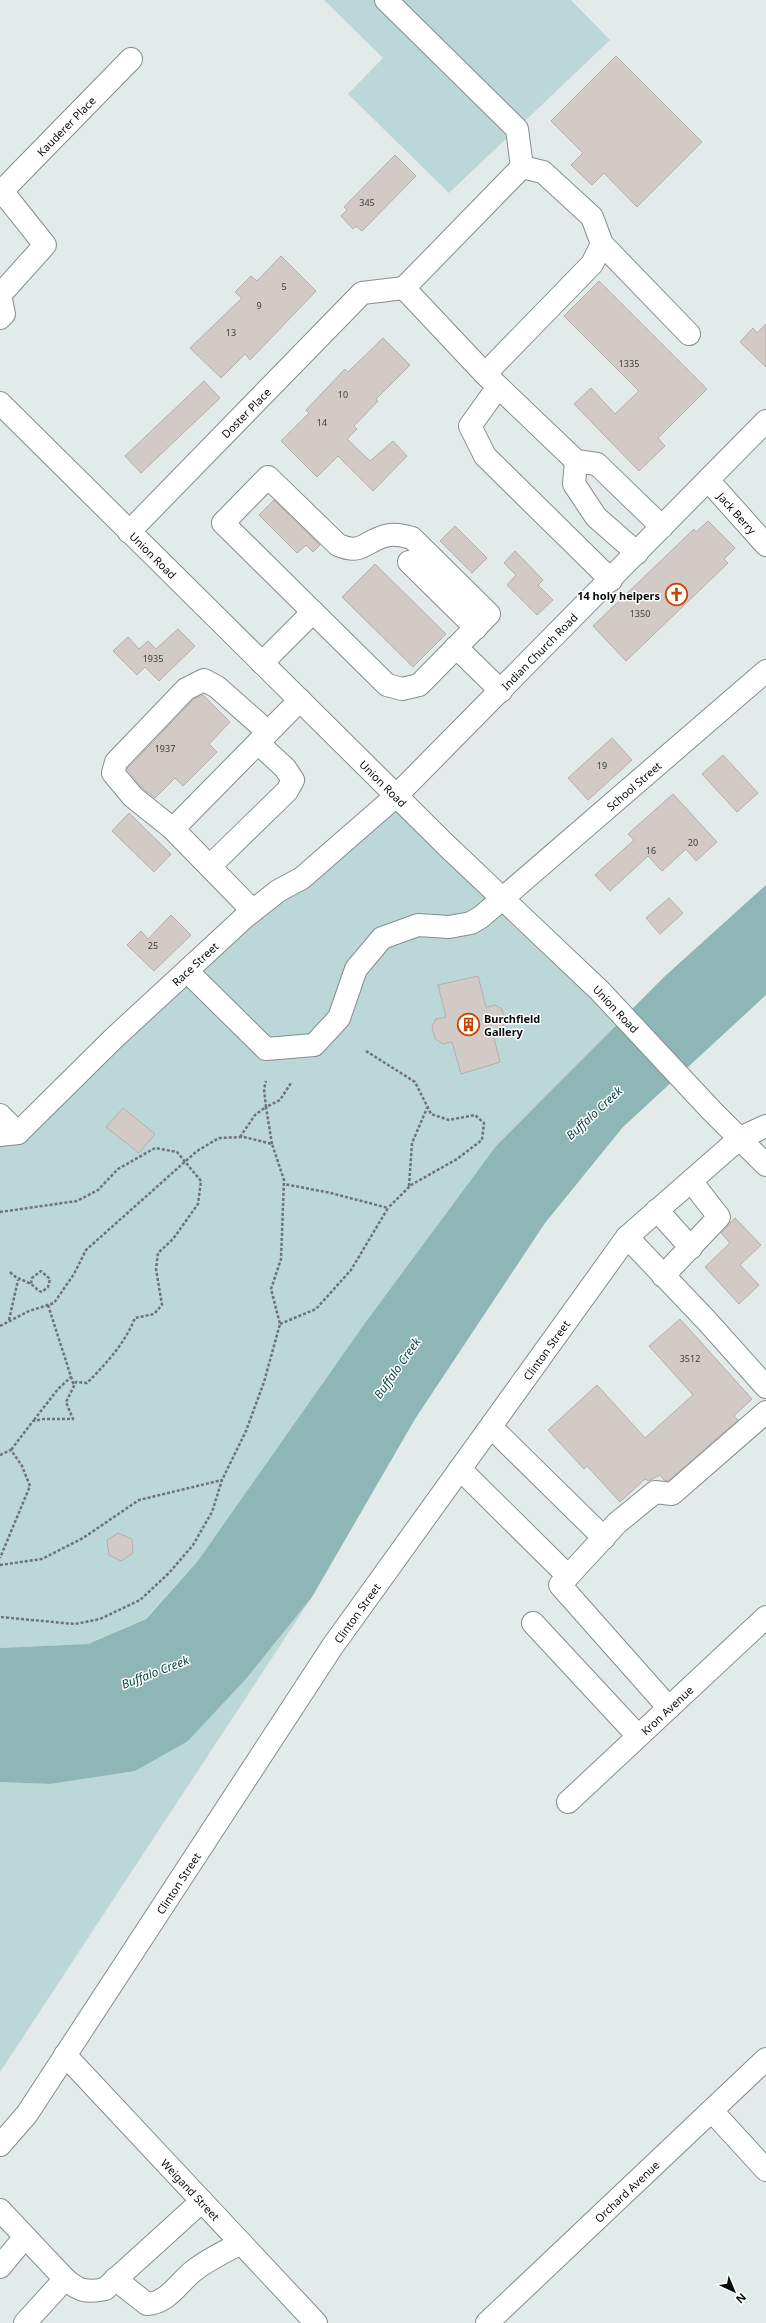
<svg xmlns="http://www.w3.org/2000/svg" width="766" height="2323" viewBox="0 0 766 2323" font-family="'Noto Sans',sans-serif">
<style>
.green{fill:#bbd7d7}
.water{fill:#8fb6b7}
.building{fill:#d1cac7;stroke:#b5aeac}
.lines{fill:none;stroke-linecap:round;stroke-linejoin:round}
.minor-casing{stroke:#868d8d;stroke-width:24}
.major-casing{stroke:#868d8d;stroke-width:24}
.path{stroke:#6e7373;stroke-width:2.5;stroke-dasharray:3 2;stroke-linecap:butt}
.minor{stroke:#fff;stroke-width:22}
.major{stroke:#fff;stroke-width:22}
.labels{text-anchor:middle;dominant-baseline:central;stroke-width:3;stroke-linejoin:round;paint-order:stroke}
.number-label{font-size:9px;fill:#3c3c3b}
.street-label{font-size:11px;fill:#0a0c0c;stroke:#fff}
.poi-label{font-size:11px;font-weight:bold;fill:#0a0c0c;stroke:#fff;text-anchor:end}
.water-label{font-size:12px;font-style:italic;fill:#003f41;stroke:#fff}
</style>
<rect width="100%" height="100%" fill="#e2eaea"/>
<!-- green -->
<g class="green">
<polygon points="324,0 571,0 610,40 449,193 348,94 383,58"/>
<polygon points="396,796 621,1020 496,1146 365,1323 197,1562 145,1619 88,1644 0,1648 0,1135"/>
<polygon points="312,1597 0,2072 0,1782 49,1784 188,1741 246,1679"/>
</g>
<!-- water -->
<polygon class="water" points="766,885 766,995 623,1127 545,1223 415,1419 312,1597 246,1679 188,1741 135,1771 49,1784 0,1782 0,1648 88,1644 146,1619 197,1562 365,1323 496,1146 664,977"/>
<!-- building -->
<g class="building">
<polygon points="616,56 702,142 637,207 604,173 592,185 571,165 583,153 551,121"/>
<polygon points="395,155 416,176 362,231 356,226 353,229 341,216 347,210 344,207"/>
<polygon points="281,256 316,291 250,360 245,354 221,378 190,348 242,298 235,292 251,276 257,281"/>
<polygon points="599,281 707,389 658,438 665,446 639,471 574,404 591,388 615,414 639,391 564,316"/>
<polygon points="766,324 766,367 740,342 753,328 757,333"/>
<polygon points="383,338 410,365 376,399 378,401 354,426 357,429 347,439 370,461 393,441 407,456 373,491 338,456 317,477 281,441 309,413 306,410 345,369 348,372"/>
<polygon points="204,381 220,398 141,473 125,456"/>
<polygon points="274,500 320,545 313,552 306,545 297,553 259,515"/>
<polygon points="708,521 735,548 724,559 728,563 626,661 593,626 694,529 696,532"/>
<polygon points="455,526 487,558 472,573 440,541"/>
<polygon points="515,551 543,580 538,585 553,600 537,615 507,585 516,575 504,563"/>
<polygon points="375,564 446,634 413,667 342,597"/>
<polygon points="178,629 195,646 159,681 145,667 137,675 113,651 128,637 139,649 148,641 156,649"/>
<polygon points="203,695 230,722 209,744 217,752 183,786 175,778 155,798 142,788 127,769 194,699"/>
<polygon points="612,738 632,760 588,800 568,778"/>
<polygon points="723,755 758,793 737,812 702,774"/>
<polygon points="673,794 717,842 696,861 686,849 662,871 648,856 610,891 595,875 634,840 628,834"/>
<polygon points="129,813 171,854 154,872 112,831"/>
<polygon points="669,898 683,913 660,934 646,918"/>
<polygon points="171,915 191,935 154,971 127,945 141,931 148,939"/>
<polygon points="478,976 486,1007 495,1005 502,1009 505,1022 501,1028 492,1030 500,1062 461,1074 452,1042 443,1044 435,1039 432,1026 436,1019 446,1017 438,985"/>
<polygon points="123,1108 155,1134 139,1153 106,1127"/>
<polygon points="735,1218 761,1245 740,1265 759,1285 739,1304 705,1267 730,1243 721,1233"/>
<polygon points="680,1319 752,1399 734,1416 738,1420 668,1481 664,1480 660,1475 649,1481 645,1479 620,1502 587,1466 584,1469 548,1430 597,1385 645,1438 693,1395 649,1346"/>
<polygon points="118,1533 132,1539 133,1553 121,1561 109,1555 107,1540"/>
</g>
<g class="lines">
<defs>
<g id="minor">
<polyline points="386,0 517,129 522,167"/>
<path id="s1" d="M0,193L131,59"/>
<polyline points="0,318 4,314 0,295 45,245 2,191"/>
<polyline points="485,374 592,264 602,244"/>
<polyline points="498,387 470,426 485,456 611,580"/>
<polyline points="576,461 574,484 596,517 637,553"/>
<path d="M268,477L338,545C363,555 363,542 385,536C394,533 404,536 412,538L489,614L419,685L402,689L387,685L223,523Z"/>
<path id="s2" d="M708,480L766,545"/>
<polyline points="662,527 597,464 576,461 485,374 404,288 522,167 543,172 592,217 602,244 689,334"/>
<path id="s3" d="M129,532L362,293L404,288"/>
<polyline points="409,562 476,628"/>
<polyline points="456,647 501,691"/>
<polyline points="262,663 313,612"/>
<polyline points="173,829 133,797 113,773 116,762 186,689 204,680 217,687 268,732"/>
<polyline points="210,866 287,791 293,780 285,768 258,743"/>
<polyline points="253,911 173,829 300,700"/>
<path id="s4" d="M187,971L266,1049L314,1045L339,1018L356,969L382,938L418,925L449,927L471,923L481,917L766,671"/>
<polyline points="0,1115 18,1133"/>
<path id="s5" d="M0,1135L18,1133L113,1039L245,917L278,891L302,878L396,796L766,421"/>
<polyline points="657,1210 691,1248"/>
<polyline points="627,1237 707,1321 766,1387"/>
<polyline points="663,1276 719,1217 691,1181"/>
<polyline points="491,1427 604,1538"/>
<polyline points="460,1469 568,1576"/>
<polyline points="533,1623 638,1736"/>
<polyline points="669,1708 560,1585 617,1523 655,1492 672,1494 766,1412"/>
<path id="s6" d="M568,1802L766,1617"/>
<path id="s7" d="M65,2055L316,2323"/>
<polyline points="712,2111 766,2170"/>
<path d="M0,2210L65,2279C79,2291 87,2293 105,2289L202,2201"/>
<polyline points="0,2267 25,2237"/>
<path d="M115,2279L147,2304C169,2303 179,2281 196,2269C209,2259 226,2251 241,2243"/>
<polyline points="25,2323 65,2279"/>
<path id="s8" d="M487,2323L766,2059"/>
</g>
<g id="major">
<path id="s9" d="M0,403L446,845L600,991L711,1110L766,1165"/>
<path id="s10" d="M0,2145L27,2114L332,1647L627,1237L740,1138L766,1126"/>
</g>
</defs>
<!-- minor casing -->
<use href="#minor" class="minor-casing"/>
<!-- major casing -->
<use href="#major" class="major-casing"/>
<!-- path -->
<g class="path">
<polyline points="366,1051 415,1082 431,1114 449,1120 475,1115 484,1123 482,1140 457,1159 411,1185 388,1208"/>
<polyline points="240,1137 255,1115 266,1107 264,1089 266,1081"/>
<polyline points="272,1144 266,1107 280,1100 291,1083"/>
<polyline points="409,1186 412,1143 427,1108"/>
<path d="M0,1212L77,1201L98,1190L118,1169L155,1148L177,1152L201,1181L198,1204L173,1239L158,1253L156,1269L162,1305L154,1314L135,1318C125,1343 106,1364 87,1383L76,1382L66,1402L73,1419H44L33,1421L11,1450"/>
<path d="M10,1272C17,1279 21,1279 29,1283C35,1286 36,1290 42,1292L48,1287L50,1279L41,1271L32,1278L31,1284"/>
<polyline points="48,1305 74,1386"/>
<polyline points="9,1320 18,1280"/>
<polyline points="280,1324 316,1309 351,1270 388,1208 331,1193 284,1184"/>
<polyline points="0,1326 29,1311 54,1303 74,1274 86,1250 197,1151 219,1138 244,1137 272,1144 284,1180 281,1259 271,1289 280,1324 264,1382 246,1431 222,1480 212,1512 193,1545 169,1573 140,1600 100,1619 75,1624 0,1617"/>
<polyline points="34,1420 58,1389 71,1377"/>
<polyline points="0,1455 11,1450 22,1466 30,1486 0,1558"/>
<polyline points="0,1565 42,1559 83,1538 139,1500 222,1480"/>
</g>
<!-- minor -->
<use href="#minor" class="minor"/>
<!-- major -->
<use href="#major" class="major"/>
</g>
<!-- icons -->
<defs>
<symbol id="church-ring" viewBox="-11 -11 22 22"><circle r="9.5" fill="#fff" stroke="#c94400" stroke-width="1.5"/><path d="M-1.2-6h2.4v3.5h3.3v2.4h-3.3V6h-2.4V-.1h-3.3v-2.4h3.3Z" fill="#c94400"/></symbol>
<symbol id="building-ring" viewBox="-11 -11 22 22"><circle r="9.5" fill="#fff" stroke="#c94400" stroke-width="1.5"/><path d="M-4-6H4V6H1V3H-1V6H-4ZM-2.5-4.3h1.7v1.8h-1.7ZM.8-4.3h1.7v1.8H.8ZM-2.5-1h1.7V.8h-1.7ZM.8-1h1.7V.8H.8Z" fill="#c94400"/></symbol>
</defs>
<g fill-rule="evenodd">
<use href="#church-ring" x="664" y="582" width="25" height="25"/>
<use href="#building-ring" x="456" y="1012" width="25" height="25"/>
</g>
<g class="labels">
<!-- number labels -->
<g class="number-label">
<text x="367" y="202">345</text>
<text x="284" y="286">5</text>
<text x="259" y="305">9</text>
<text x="231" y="332">13</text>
<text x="629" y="363">1335</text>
<text x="343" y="394">10</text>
<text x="322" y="422">14</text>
<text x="640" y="613">1350</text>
<text x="153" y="658">1935</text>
<text x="165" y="748">1937</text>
<text x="602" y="765">19</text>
<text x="693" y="842">20</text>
<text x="651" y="850">16</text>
<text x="153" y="945">25</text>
<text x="690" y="1358">3512</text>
</g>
<!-- street labels -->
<g class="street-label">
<text stroke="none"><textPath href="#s1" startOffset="94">Kauderer Place</textPath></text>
<text stroke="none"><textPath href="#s3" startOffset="167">Doster Place</textPath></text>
<text stroke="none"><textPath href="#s2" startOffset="44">Jack Berry</textPath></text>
<text stroke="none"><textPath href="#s9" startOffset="216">Union Road</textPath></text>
<text stroke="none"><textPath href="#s5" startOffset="729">Indian Church Road</textPath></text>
<text stroke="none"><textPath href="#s9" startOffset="540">Union Road</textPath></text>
<text stroke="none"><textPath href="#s4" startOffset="593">School Street</textPath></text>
<text stroke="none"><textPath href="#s5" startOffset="263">Race Street</textPath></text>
<text stroke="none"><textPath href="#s9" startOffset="864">Union Road</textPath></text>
<text stroke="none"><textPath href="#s10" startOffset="965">Clinton Street</textPath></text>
<text stroke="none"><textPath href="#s10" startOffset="641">Clinton Street</textPath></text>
<text stroke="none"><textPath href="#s6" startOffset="135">Kron Avenue</textPath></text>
<text stroke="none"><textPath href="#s10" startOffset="317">Clinton Street</textPath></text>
<text stroke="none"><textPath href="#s7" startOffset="184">Weigand Street</textPath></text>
<text stroke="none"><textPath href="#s8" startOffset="192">Orchard Avenue</textPath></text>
</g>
<!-- poi labels -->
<g class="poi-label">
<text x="660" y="595">14 holy helpers</text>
<text x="484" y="1018" text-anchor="start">Burchfield<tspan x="484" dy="13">Gallery</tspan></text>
</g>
<!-- water labels -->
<g class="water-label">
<text transform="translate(594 1113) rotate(-43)">Buffalo Creek</text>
<text transform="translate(397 1368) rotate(-55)">Buffalo Creek</text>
<text transform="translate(155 1672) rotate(-21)">Buffalo Creek</text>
</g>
</g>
<!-- north arrow -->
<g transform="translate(734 2291) rotate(136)" stroke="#ffffff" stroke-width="3" paint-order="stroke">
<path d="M0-3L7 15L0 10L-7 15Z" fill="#0a0c0c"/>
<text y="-6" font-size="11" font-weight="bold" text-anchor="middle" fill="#0a0c0c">N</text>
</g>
</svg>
